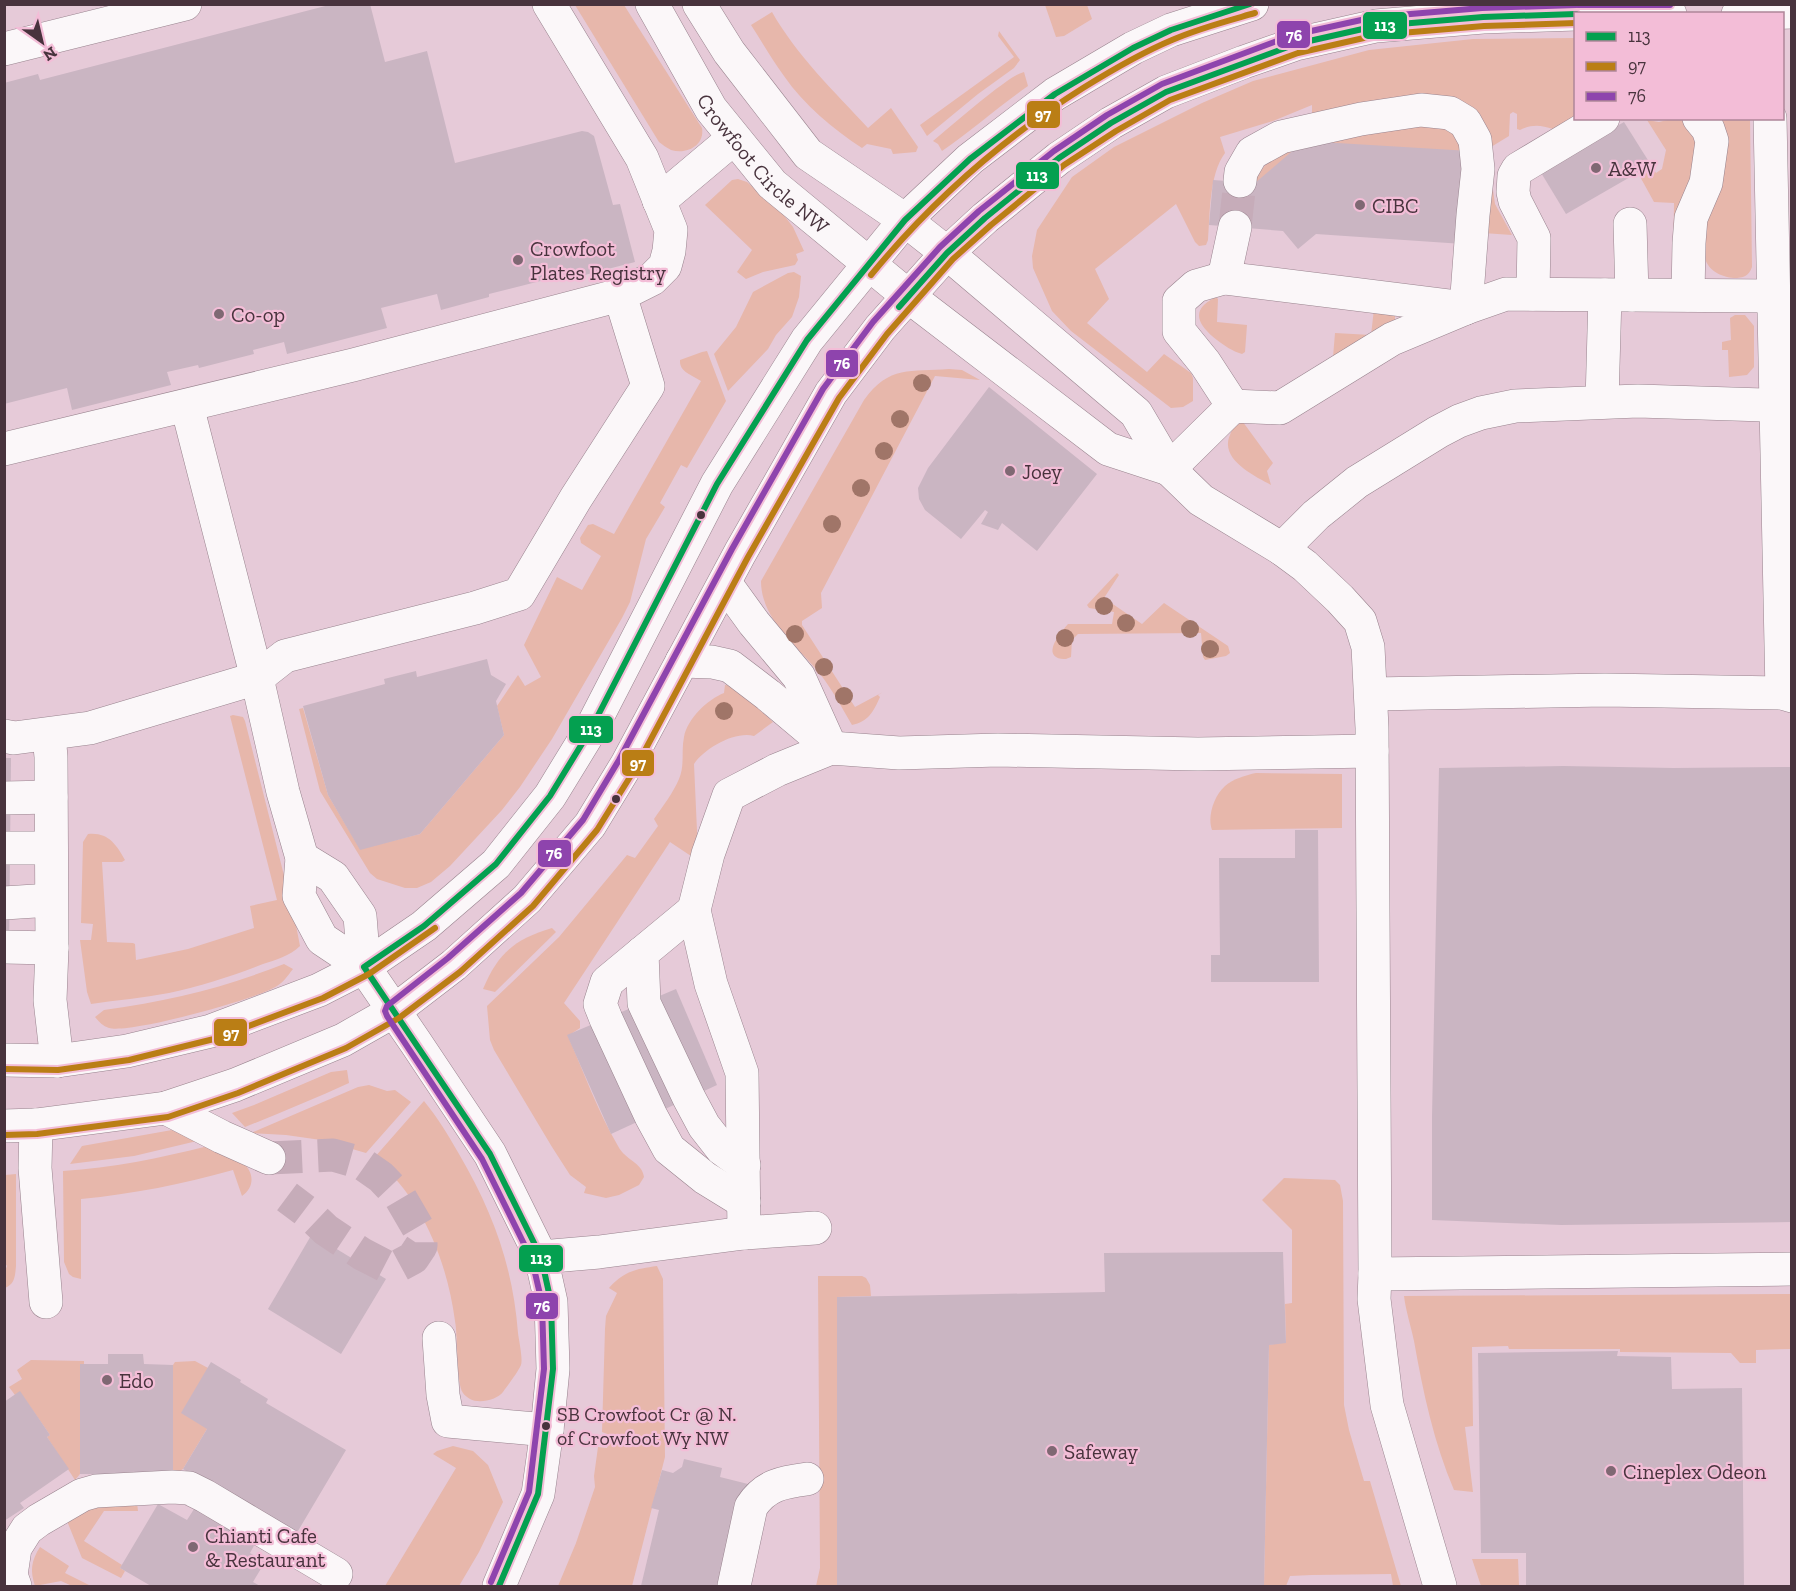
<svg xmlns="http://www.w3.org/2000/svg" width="1796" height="1591" viewBox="0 0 1796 1591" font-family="'Zilla Slab',serif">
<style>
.green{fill:#e7b7ab}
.building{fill:#cab5c2}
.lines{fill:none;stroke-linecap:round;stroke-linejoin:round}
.minor-tunnel{stroke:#c6acb9;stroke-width:33;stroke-dasharray:33 16;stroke-linecap:butt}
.minor-casing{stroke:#98838e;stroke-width:34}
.minor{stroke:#fbf7f9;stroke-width:33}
.bus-1-casing{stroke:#f3bdd7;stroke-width:10}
.bus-2-casing{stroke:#f3bdd7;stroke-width:10}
.bus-3-casing{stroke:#f3bdd7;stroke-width:10}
.bus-1{stroke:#04a050;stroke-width:6}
.bus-2{stroke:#ba7e15;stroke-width:6}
.bus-3{stroke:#8e44ad;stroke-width:6}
.tree{fill:#a07568}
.poi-dot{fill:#7f6873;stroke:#f3bdd7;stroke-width:2}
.bus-dot{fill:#48333d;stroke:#f3bdd7;stroke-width:2}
.labels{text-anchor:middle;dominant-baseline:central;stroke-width:4.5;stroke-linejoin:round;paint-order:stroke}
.bus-label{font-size:20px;fill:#48333d;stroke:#f3bdd7;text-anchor:start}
.street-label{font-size:21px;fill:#48333d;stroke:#f3bdd7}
.poi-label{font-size:21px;fill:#48333d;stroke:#f3bdd7;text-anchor:start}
.line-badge{stroke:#f3bdd7;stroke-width:2}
.badge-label{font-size:16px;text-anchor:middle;font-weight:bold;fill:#fff}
</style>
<rect width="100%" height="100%" fill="#e6cad8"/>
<!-- green -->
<g class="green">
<path d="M575,5H624L702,128C705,145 687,155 671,150C667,148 663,145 659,142Z"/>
<polygon points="1045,5 1087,5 1092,19 1064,36 1056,37"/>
<path d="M772,12C797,56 834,91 868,128L891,108L918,147L916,152L893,154L891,149L867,144L862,148C833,129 804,105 784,76C772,60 762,42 751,25Z"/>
<polygon points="999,31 1020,60 1014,68 978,94 927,136 920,125 1014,57 998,36"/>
<path d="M1575,38V116L1553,129C1541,125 1532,124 1520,130L1517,129V114L1513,112L1510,114L1509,136L1491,147L1483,124L1312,116V105L1273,121L1220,137L1225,153C1209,174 1210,215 1208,240L1206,245L1199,246L1195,242L1176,204L1095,269L1109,299L1087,323L1147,372L1164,354L1191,373L1193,378V401L1183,407L1171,408L1071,331L1052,311L1033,268L1032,256L1037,230L1072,177L1114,147L1202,103L1253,81L1369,50L1473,39Z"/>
<path d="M1024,72L1028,86C998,107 971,131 942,151L938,144L933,141C954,123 974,106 996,89C1005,83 1013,75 1024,72Z"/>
<path d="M1445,115L1470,151L1255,183C1260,167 1272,158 1284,147Z"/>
<polygon points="1666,119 1691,119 1701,133 1673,279 1674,203 1654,202 1638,173 1651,165 1656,173 1662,169 1666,150 1647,120 1659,122 1667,120"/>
<path d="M1719,119H1750L1752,267C1749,276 1743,278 1734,278C1722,277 1708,271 1705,258C1704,254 1704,249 1704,244C1703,203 1713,160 1719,119Z"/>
<polygon points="1491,177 1495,204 1512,235 1483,233"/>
<polygon points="738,179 747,182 783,214 793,227 804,251 796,254 798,260 795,265 763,272 746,279 737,272 752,250 705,205 732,180"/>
<polygon points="794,272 801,276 799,297 792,317 776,335 768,349 728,391 714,354 736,327 753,292 788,273"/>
<path d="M1216,297L1218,299L1217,322L1247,325L1245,352L1242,354C1232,351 1225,346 1217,340C1198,325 1189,310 1216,297Z"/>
<polygon points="1374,309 1395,314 1395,320 1336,359 1333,357 1335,333 1371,335"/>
<polygon points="1735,315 1745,315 1754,326 1754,367 1747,375 1729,377 1728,350 1722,350 1722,342 1731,340 1730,318"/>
<path d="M707,351L726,401L687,468L681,465L660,503L665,507L646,539L630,602L622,618L552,739L520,787L502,810L450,866L431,882L417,888H405L377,879L370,873L320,791L299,709L303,708L328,795L360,849L420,834L504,735L497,706L518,675L525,686L541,677L524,645L557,577L582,590L601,556L581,543L580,538L588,525L593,524L614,534L701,381C692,375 679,372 680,360L702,352Z"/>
<path d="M949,369L962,370L980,380L935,376L821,593L822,608L802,621V625L855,707L883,692L878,695L880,697C874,711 868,722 852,725C842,708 832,689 820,674C798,646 761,620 761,581L864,400C889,365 911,372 949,369Z"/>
<path d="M1243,422L1273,463L1267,471L1271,485C1254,476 1219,459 1230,435C1232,429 1236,425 1243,422Z"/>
<path d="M1117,573L1119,575L1104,598L1142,624L1164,603L1228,646L1230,653L1226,656L1205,660L1203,657L1201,633L1078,634L1072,640L1071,657L1066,659C1063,659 1059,659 1056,657C1045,650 1063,630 1068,624H1112L1114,612L1089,608L1087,605Z"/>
<path d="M725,685L735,686L773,722L754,736C735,731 705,748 694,764L698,853L691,856L670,842L564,1003L580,1021V1028L568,1036C584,1073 598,1112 618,1146C626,1161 642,1162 644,1177L639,1185L619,1195L606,1198L584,1193L586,1187L570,1175L552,1147L494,1050L490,1040L487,1006L559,937L627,855L635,858L658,826L654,819C663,806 673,793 679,779C685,765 681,751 684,737C687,719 708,699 724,693Z"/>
<path d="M233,715L243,717L245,721L294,915L300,946C290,956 275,960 263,964C233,976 201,986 169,993C143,998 117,1000 91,1004L87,992L80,940H91L93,924L81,923L83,842L88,834C108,832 116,844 125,860L122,862H102L107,942L133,943L135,944L136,960L188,949L254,928L250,906L277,900L230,716Z"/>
<path d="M1256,773L1342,774V828L1212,830C1207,816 1214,796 1225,786C1233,779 1246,775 1256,773Z"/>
<path d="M552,928L556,932L495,992L483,989C498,953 515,939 552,928Z"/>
<path d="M284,964L293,969C288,975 284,982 277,986C258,999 130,1034 109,1028C103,1026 99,1022 95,1017L104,1010C169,1001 223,988 284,964Z"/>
<path d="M347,1070L349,1083C314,1099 280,1113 245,1127L232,1113L254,1105L331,1072Z"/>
<polygon points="369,1085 387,1091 395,1090 411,1102 366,1153 321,1140 286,1135 251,1133 358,1087"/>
<path d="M424,1101C438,1118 448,1135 459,1154C493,1212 513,1267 518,1333C519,1341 523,1359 521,1365C518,1372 508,1385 503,1392C497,1400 479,1404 470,1399C467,1397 464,1395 463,1393C456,1383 458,1336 455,1321C447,1261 422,1197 374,1158Z"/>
<polygon points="172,1130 197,1141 134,1156 70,1164 82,1146"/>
<path d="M208,1146C218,1151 235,1157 243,1163C255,1173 254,1188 242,1196L233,1170C183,1184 133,1194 81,1199V1279L73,1277L69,1274L64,1262L63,1171C112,1168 160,1158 208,1146Z"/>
<path d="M16,1174V1266C15,1276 15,1284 5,1288V1271L7,1266L4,1262L5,1175Z"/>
<polygon points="1284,1178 1335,1180 1340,1185 1343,1201 1344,1405 1349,1430 1364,1481 1370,1481 1401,1586 1393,1586 1391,1574 1312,1575 1290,1576 1286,1586 1264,1586 1269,1345 1286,1342 1285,1304 1292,1303 1292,1230 1262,1200"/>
<path d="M657,1266L663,1279L665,1457L632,1586H558L576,1543L595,1487L594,1476L598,1447L607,1448L610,1435L602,1432L605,1329L606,1316L617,1293L609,1288C624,1271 636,1269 657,1266Z"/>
<polygon points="818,1276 862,1276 866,1278 870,1285 871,1296 837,1297 837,1586 816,1586 820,1568"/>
<path d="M1791,1294V1349L1756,1350V1363H1740L1731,1353L1620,1352V1349H1509L1508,1346L1472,1347L1473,1426L1465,1427L1473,1492L1454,1490C1434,1443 1423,1392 1414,1341C1411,1326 1406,1312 1404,1296Z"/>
<polygon points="31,1360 84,1361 84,1364 80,1365 80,1474 75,1480 47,1437 50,1435 20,1392 15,1395 9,1387 22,1379 17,1370"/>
<polygon points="195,1361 208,1368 207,1429 183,1469 173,1475 173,1365 175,1362"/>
<polygon points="453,1446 473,1451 488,1465 503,1502 479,1552 459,1586 385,1586 456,1468 433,1454 437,1451"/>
<polygon points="137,1503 138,1511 104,1511 84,1541 122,1565 120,1568 125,1571 121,1578 82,1558 67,1521 84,1508"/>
<path d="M40,1547L69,1566L65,1573L91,1586H72L61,1581L35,1586C30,1571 31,1561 40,1547Z"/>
<polygon points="1472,1559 1518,1559 1519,1586 1481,1586"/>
</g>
<!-- building -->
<g class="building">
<polygon points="333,4 370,4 385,62 427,51 455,163 582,131 588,132 594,136 613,205 620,204 635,262 577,277 576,272 489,294 489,297 441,310 437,294 381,308 387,328 287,354 284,342 253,350 254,354 199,368 198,365 167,372 171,385 72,410 67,388 4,404 4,83 38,74 40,80"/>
<polygon points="1624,122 1651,165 1566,214 1540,171"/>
<polygon points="1304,141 1470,151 1463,244 1316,234 1298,249 1283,231 1209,225 1213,180 1255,183"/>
<polygon points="989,387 1097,474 1037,551 1002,523 998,530 981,524 988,512 985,510 961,539 925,510 919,499 918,488 928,468"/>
<polygon points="487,659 491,675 506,684 496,701 504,735 420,834 360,850 328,795 303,706 385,684 384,679 416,671 417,677"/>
<polygon points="4,758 11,758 9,948 4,948"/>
<polygon points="1563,766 1674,768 1792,767 1792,1222 1561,1225 1432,1220 1432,1117 1439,768"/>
<polygon points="1295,830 1318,830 1319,982 1211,982 1211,955 1220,955 1219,858 1295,858"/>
<polygon points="676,989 717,1085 611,1134 567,1035"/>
<polygon points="312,1234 386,1279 341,1354 268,1309"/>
<polygon points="1283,1252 1286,1343 1269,1345 1264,1586 837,1586 837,1297 1105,1292 1104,1253"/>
<polygon points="1618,1351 1617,1356 1671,1357 1672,1389 1742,1388 1744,1586 1526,1586 1526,1553 1481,1553 1478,1353"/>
<polygon points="108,1354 143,1354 144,1364 173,1365 173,1475 80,1474 80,1364 108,1364"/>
<polygon points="211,1362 241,1380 240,1382 268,1399 266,1403 346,1450 295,1536 183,1469 207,1429 181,1413"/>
<polygon points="20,1391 50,1435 47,1437 69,1469 20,1503 24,1508 4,1521 4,1402"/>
<polygon points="684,1459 722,1468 720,1477 748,1484 723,1586 641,1586 659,1510 651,1508 662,1470 673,1473 682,1467"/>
<polygon points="158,1504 187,1520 196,1506 256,1542 250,1553 265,1562 253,1582 260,1586 151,1586 120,1568"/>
</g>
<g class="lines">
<!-- minor-tunnel -->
<g class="minor-tunnel">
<polyline points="1235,227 1240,181"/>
<polyline points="269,1158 333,1155 361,1163 381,1177 400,1197 421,1233 421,1246 413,1258 400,1265 387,1267 362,1254 326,1230 307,1212 287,1197"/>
</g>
<defs>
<g id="minor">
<path id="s1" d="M652,4L711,109L772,184L908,296L1108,449L1169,469"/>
<polyline points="699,4 729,52 808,154 905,220 947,253 1136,413 1169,469 1201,500 1282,549 1305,566 1340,599 1360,621 1368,647 1372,728 1375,1274 1374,1299 1387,1405 1440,1586"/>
<polyline points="1578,14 1670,14"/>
<polyline points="1738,14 1792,12"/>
<polyline points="4,49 185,4"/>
<polyline points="1770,118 1782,693"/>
<polyline points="659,201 734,138"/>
<polyline points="1630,224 1632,295"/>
<polyline points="1224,278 1235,227"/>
<polyline points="1533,294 1534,238 1515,201 1513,192 1514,176 1518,169 1603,118"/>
<polyline points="1688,295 1689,243 1691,218 1706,183 1712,141 1708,129 1699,118"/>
<polyline points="1602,402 1605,295"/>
<polyline points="187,406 257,678 283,792 302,858 299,896 322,939 364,967 416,1043 490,1154 541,1257 551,1302 553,1369 547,1430 538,1494 499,1586"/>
<polyline points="1233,406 1205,363 1179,331 1179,301 1196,286 1224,278 1466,308 1473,215 1478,169 1475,140 1465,122 1450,113 1421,110 1361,119 1281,137 1252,153 1241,172 1240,181"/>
<polyline points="4,449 353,365 620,295"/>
<polyline points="1169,469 1233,406 1280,408 1392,339 1466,308 1506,294 1773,296"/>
<polyline points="1282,549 1316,515 1357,482 1438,432 1459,421 1481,413 1515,406 1638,401 1792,406"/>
<polyline points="725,583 754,623 799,677 831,748"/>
<polyline points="682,661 712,662 730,666 768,695 824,742"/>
<polyline points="1372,694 1605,690 1782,693 1792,696"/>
<polyline points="49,735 51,757 52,948 50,1000 57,1061"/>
<polyline points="4,736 14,738 90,728 257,678 285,656 475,608 519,594 576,498 648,386 620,295 652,279 665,266 669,251 671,230 642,158 549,4"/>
<polyline points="4,798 51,797"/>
<polyline points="4,848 51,848"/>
<polyline points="302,858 333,877 360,916 364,967"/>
<polyline points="4,903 51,900"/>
<polyline points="694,910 642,953 644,1003 689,1098 704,1126 722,1149 744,1165"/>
<polyline points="4,947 52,948"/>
<polyline points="642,953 607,982 600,1004 606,1019 651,1116 669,1149 705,1178 744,1202"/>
<polyline points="4,1060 57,1061 127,1051 211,1031 319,990 364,967 424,926 496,864 550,796 591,729 717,484 807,340 905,220 970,159 1055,94 1133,48 1171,30 1252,4"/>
<polyline points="166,1108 222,1137 269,1158"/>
<polyline points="36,1125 35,1168 46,1302"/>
<polyline points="4,1126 36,1125 166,1108 235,1085 343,1040 394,1011 454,965 527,899 590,825 627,764 740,553 831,393 880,328 947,253 985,218 1059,158 1111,123 1166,92 1244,62 1296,44 1376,26 1483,17 1576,14"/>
<polyline points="744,1233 742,1073 711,984 694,910 708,854 729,795 777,770 831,748 899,753 998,750 1198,754 1372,751"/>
<polyline points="541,1257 599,1252 744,1233 815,1228"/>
<polyline points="1375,1274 1792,1269"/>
<polyline points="439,1338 443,1395 448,1421 547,1430"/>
<polyline points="15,1586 11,1575 15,1548 27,1529 39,1520 82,1495 96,1491 172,1487 189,1488 205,1496 336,1574"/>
<path d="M734,1586L751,1507C765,1485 783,1482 807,1479"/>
</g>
</defs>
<!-- minor casing -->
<use href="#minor" class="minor-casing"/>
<!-- minor -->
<use href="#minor" class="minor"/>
<defs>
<g id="bus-1">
<polyline points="899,307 947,253 985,218 1059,158 1111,123 1166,92 1296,44 1376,26 1483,17 1576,14"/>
<polyline points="499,1586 538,1494 553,1369 551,1302 541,1257 490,1154 364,967 424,926 496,864 550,796 591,729 717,484 807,340 905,220 970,159 1055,94 1133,48 1171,30 1250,4"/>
</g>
<g id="bus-2">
<path d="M871,275C932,201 1002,139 1083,88C1112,70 1141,53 1172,40C1199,28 1227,21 1255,13"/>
<polyline points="4,1069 58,1070 129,1060 214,1039 323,998 369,974 435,928"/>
<polyline points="4,1135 37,1134 168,1117 238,1093 346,1048 399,1018 460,972 533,906 597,830 635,769 748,557 839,398 887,334 953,259 991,225 1064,165 1116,131 1170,100 1298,53 1377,35 1484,26 1576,23"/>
</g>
<g id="bus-3">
<polyline points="1578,5 1670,5"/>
<polyline points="491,1582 529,1492 544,1369 542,1303 532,1260 482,1159 387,1016 385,1011 387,1006 448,958 521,893 583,820 619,760 732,549 823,389 873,322 940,247 979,211 1054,151 1107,115 1162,84 1293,35 1375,17 1482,8 1576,5"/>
</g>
</defs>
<!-- bus-1 casing -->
<use href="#bus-1" class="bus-1-casing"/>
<!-- bus-2 casing -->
<use href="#bus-2" class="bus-2-casing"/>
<!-- bus-3 casing -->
<use href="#bus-3" class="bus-3-casing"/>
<!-- bus-1 -->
<use href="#bus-1" class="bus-1"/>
<!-- bus-2 -->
<use href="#bus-2" class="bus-2"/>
<!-- bus-3 -->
<use href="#bus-3" class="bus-3"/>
</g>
<!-- trees -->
<g class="tree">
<circle cx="922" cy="383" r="9"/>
<circle cx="900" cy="419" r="9"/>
<circle cx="884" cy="451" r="9"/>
<circle cx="861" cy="488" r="9"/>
<circle cx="832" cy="524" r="9"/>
<circle cx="1104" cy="606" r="9"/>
<circle cx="1126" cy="623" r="9"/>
<circle cx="1190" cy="629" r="9"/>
<circle cx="795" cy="634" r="9"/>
<circle cx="1065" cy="638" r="9"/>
<circle cx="1210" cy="649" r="9"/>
<circle cx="824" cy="667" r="9"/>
<circle cx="844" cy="696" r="9"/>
<circle cx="724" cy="711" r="9"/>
</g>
<!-- markers -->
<g class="poi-dot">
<circle cx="1596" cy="168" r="6"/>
<circle cx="1360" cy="205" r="6"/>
<circle cx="518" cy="260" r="6"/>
<circle cx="219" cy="314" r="6"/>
<circle cx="1010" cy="471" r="6"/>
<circle cx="107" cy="1380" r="6"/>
<circle cx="1052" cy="1451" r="6"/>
<circle cx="1611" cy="1471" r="6"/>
<circle cx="193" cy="1547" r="6"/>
</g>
<g class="bus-dot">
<circle cx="701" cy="515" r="5"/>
<circle cx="616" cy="799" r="5"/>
<circle cx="546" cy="1426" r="5"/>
</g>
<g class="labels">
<!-- bus labels -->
<g class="bus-label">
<text x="557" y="1414">SB Crowfoot Cr @ N.<tspan x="557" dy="24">of Crowfoot Wy NW</tspan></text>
</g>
<!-- street labels -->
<g class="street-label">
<text stroke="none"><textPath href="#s1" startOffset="196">Crowfoot Circle NW</textPath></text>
</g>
<!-- poi labels -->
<g class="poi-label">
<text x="1608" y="168">A&amp;W</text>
<text x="1372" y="205">CIBC</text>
<text x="530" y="248">Crowfoot<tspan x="530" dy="24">Plates Registry</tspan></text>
<text x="231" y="314">Co-op</text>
<text x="1022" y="471">Joey</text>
<text x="119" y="1380">Edo</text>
<text x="1064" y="1451">Safeway</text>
<text x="1623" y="1471">Cineplex Odeon</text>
<text x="205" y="1535">Chianti Cafe<tspan x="205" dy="24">&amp; Restaurant</tspan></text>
</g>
</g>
<g class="line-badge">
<rect x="1362" y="11" width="46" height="29" rx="6" fill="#04a050"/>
<rect x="1276" y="20" width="35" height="29" rx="6" fill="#8e44ad"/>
<rect x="1026" y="100" width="35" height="29" rx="6" fill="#ba7e15"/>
<rect x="1015" y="161" width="45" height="29" rx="6" fill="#04a050"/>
<rect x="825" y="349" width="34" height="29" rx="6" fill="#8e44ad"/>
<rect x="568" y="715" width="46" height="29" rx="6" fill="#04a050"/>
<rect x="621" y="749" width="34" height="28" rx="6" fill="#ba7e15"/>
<rect x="537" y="839" width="35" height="29" rx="6" fill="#8e44ad"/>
<rect x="213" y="1018" width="35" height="29" rx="6" fill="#ba7e15"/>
<rect x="518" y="1244" width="46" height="29" rx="6" fill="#04a050"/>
<rect x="525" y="1292" width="34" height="28" rx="6" fill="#8e44ad"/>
</g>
<g class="badge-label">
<text x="1385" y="31">113</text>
<text x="1294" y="41">76</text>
<text x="1043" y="120">97</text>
<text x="1037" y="181">113</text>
<text x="842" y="369">76</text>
<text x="591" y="735">113</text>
<text x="638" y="769">97</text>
<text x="554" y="859">76</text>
<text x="231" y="1039">97</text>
<text x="541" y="1264">113</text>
<text x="542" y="1312">76</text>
</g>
<!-- border -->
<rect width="1796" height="1591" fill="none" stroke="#48333d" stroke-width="12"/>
<!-- legend -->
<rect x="1574" y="12" width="210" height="108" fill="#f3bdd7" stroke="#af8699" stroke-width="1.5"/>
<rect x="1586" y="32" width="30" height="9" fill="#04a050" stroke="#af8699" stroke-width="1.5"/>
<text x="1628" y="42" font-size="18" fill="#48333d">113</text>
<rect x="1586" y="62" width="30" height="9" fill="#ba7e15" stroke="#af8699" stroke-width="1.5"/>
<text x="1628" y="72" font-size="18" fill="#48333d">97</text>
<rect x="1586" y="92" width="30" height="9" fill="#8e44ad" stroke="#af8699" stroke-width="1.5"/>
<text x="1628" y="102" font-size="18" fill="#48333d">76</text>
<!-- north arrow -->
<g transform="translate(42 42) rotate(146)" stroke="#f3bdd7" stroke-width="4.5" paint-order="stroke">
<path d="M0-4.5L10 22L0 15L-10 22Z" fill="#48333d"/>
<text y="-9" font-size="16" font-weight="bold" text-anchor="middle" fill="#48333d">N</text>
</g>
</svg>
